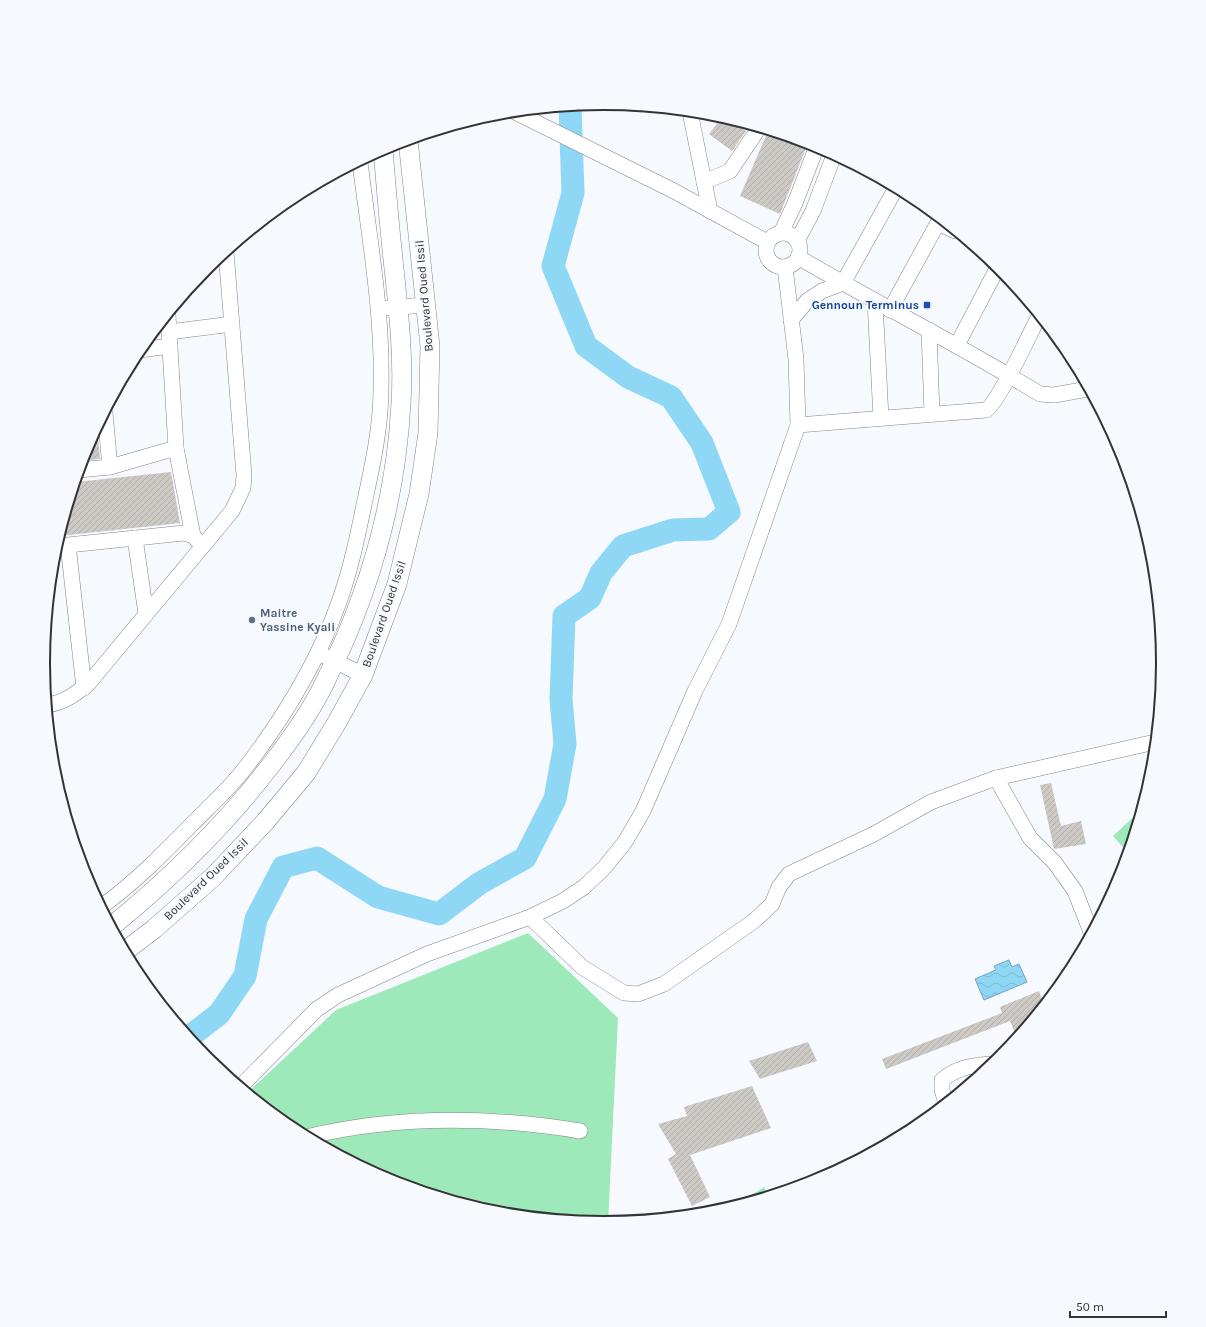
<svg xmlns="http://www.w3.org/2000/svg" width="1206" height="1327" viewBox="0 0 1206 1327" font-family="Karla,sans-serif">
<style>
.green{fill:#9de9b9}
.water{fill:url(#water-waves);stroke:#72a6bb}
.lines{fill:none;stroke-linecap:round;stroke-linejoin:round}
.river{stroke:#8ed7f5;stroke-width:23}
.building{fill:url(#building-hatch)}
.minor-casing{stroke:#828589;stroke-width:16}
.major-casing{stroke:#828589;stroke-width:20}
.minor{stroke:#fff;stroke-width:15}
.major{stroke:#fff;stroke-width:19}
.transit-dot{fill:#1a4fb4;stroke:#f6f9fe;stroke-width:1.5}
.service-dot{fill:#5c6f8a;stroke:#f6f9fe;stroke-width:1.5}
.labels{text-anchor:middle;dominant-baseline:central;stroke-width:4;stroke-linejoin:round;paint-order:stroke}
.street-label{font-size:12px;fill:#323335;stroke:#f6f9fe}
.transit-label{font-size:12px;font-weight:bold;fill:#164399;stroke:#f6f9fe;text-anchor:end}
.service-label{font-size:12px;font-weight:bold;fill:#4e5e75;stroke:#f6f9fe;text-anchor:start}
.rim{fill:none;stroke:#323335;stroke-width:2}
</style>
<defs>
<pattern id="water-waves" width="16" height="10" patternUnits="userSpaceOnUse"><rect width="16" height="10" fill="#8ed7f5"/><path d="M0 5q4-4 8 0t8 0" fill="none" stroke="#7bb9d3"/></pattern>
<pattern id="building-hatch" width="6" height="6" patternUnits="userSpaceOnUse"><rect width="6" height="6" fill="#cdcac6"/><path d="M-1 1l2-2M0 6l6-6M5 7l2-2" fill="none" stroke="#b0aeab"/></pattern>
</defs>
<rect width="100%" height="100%" fill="#f6f9fe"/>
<!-- green -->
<g class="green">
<polygon points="1141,810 1128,853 1113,836"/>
<polygon points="528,933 618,1018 608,1223 494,1213 388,1181 292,1129 247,1093 336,1010"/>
<polygon points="764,1187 769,1195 735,1206"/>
</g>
<!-- water -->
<polygon class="water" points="1009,960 1012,967 1019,964 1027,982 984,1000 975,979 996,970 994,966"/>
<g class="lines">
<!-- river -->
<polyline class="river" points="189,1037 219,1014 245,976 256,919 283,867 317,858 378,897 439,914 480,883 525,858 555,799 565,744 561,699 564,616 590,598 601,573 623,546 673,530 709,529 729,512 702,443 671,397 628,377 586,346 553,266 573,193 570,107"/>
</g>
<!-- building -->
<g class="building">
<polygon points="722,117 733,121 746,131 732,151 709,134"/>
<polygon points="768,131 808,143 780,214 740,196"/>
<polygon points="97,427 100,459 82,461 86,449"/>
<polygon points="171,472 180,523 59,536 76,482"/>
<polygon points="1051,783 1061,826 1081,821 1086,844 1054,849 1040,785"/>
<polygon points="1039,991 1044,1005 1017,1038 1010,1021 886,1069 882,1059 1002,1013 1000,1007"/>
<polygon points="808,1042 817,1061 760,1079 749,1061"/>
<polygon points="752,1086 771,1128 690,1155 710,1197 692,1206 668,1159 676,1154 658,1124 687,1116 684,1107"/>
</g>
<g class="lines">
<defs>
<g id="minor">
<polyline points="515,112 674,191 767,242"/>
<polyline points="690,112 710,211"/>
<polyline points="704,182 730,171 759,128"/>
<polyline points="938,223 955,231"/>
<polyline points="781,233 795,203 817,146"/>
<circle cx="783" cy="250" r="17"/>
<polyline points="797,241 813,211 834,155"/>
<path d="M798,257C878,304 961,346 1040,394L1054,395L1088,389"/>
<polyline points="875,301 881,418"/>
<polyline points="388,308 425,305"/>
<polyline points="890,310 940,219"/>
<polyline points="791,320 807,301 822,291 843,283 896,188"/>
<polyline points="929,330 932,414"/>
<polyline points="169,332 232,324"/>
<polyline points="957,345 998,267"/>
<polyline points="140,350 170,346"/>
<polyline points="105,413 110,467"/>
<path d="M798,425L986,410C999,402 1030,333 1039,316"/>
<polyline points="176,448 193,536"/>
<polyline points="79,470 110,467 176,448 168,315"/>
<polyline points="135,538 146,614"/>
<polyline points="325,656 363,675"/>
<polyline points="84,688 68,545 184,533 193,536 203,546"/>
<path d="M47,705C64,703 77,693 89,683L232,511L243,488L244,475L226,252"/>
<polyline points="996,778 1030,838 1055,863 1075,891 1091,932"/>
<path d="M101,907C134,883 163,854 191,825C210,806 230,788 246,767C285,716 318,662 339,602C351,569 358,534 365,500C373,463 381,426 381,388C383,312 369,237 360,162"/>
<polyline points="530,917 582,967 624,993 638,994 664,984 754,921 772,904 779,887 789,874 874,834 931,802 996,778 1155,742"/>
<polyline points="240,1087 317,1009 338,995 427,954 530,917 563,901 584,887 604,868 625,842 643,811 695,691 729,624 798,425 796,359 785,267"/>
<path d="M946,1103L942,1090V1080C957,1067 974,1065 993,1064"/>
<path d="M306,1137C397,1115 488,1116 580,1131"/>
</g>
<g id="major">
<path d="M112,926C171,878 225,825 271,765C292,738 312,710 326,680C369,594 396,499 401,403C404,355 398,306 393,259C389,222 386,186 383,149"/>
<polyline points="125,951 154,929 213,877 265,822 306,773 336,724 363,675 397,584 419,494 428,433 430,346 408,140"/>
</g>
</defs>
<!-- minor casing -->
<use href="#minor" class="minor-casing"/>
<!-- major casing -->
<use href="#major" class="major-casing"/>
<!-- minor -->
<use href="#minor" class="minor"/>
<!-- major -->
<use href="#major" class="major"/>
</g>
<!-- markers -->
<rect class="transit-dot" x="923" y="301" width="8" height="8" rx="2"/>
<circle class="service-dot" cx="252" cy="620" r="4"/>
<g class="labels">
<!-- street labels -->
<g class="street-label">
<text transform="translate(424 296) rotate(-95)">Boulevard Oued Issil</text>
<text transform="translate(384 614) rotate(-71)">Boulevard Oued Issil</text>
<text transform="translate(206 879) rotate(-44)">Boulevard Oued Issil</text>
</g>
<!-- transit labels -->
<g class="transit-label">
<text x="919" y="305">Gennoun Terminus</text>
</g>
<!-- service labels -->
<g class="service-label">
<text x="260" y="613">Maitre<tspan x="260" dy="14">Yassine Kyali</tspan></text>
</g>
</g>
<!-- crop -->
<path d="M0 0H1206V1327H0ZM50 663a553 553 0 1 1 1106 0a553 553 0 1 1-1106 0Z" fill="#f6f9fe" fill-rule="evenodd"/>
<path class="rim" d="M50 663a553 553 0 1 1 1106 0a553 553 0 1 1-1106 0Z"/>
<!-- scale -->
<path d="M1070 1311v6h96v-6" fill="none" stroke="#323335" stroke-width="2"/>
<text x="1076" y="1311" font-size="12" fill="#323335" stroke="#f6f9fe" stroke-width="3" paint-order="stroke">50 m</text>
</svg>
